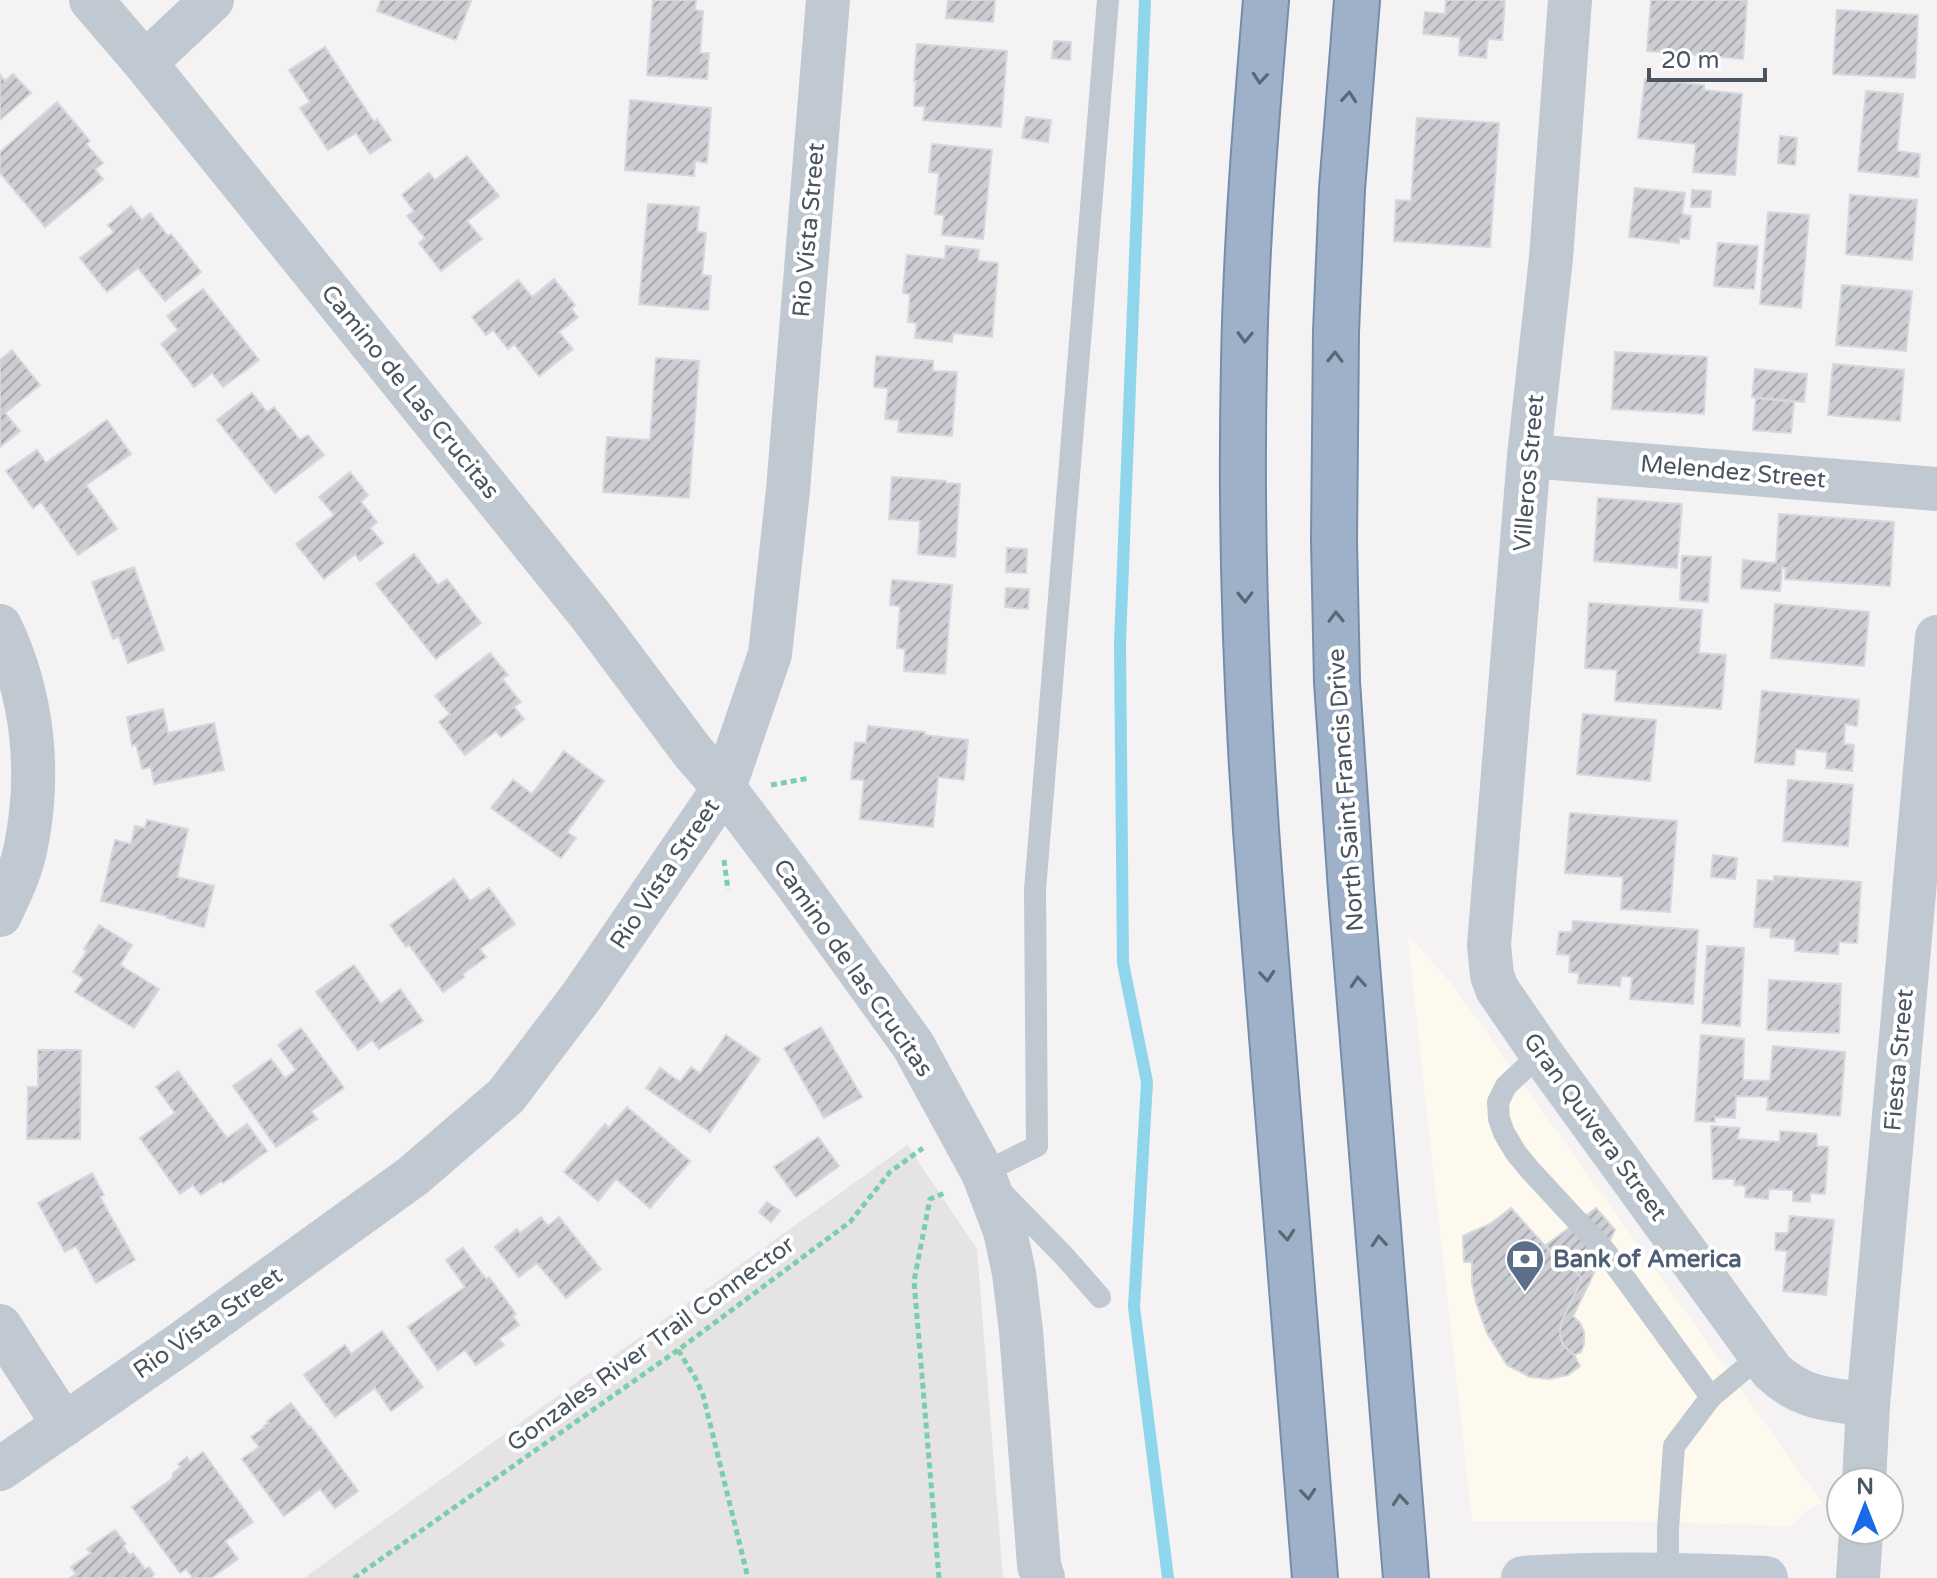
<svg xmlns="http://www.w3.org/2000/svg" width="1937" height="1578" viewBox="0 0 1937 1578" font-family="'Varela Round',sans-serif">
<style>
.commercial{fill:#fdf9ee}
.education{fill:#e5e3e4}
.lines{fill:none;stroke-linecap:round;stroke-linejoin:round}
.stream{stroke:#8fd6ed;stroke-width:12}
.building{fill:url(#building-hatch);stroke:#d6d8dd;stroke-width:2}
.trunk-casing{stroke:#758dac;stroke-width:48}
.path{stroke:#79cfa9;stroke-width:5;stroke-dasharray:6 4;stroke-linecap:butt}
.service{stroke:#c0c9d1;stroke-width:22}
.minor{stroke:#c0c9d1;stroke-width:44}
.secondary{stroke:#c0cad5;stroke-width:44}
.trunk{stroke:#9eb1c8;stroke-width:44}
.oneway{stroke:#5b6775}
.labels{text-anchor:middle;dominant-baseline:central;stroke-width:8;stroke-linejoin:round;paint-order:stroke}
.street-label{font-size:24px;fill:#4a5460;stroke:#fff}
.service-label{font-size:24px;font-weight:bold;fill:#4e5e75;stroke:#fff;text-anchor:start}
</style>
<defs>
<pattern id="building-hatch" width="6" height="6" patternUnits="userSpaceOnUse" patternTransform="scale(2)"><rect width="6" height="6" fill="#ccced4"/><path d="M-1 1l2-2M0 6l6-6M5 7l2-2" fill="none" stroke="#a8aaaf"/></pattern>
</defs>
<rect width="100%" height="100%" fill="#f4f2f2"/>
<!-- commercial -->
<polygon class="commercial" points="1407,933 1451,983 1822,1503 1806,1511 1792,1526 1631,1521 1472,1521"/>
<!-- education -->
<polygon class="education" points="907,1145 977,1249 1003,1578 304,1578"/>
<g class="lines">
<!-- stream -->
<polyline class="stream" points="1145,0 1120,643 1123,963 1147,1082 1134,1307 1168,1578"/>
</g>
<!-- building -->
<g class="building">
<polygon points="381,0 469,0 471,1 456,40 377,11"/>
<polygon points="653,0 696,0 695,10 703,11 700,53 709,53 707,79 647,75"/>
<polygon points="948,0 995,0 993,22 946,18"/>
<polygon points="1446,0 1505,0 1502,40 1488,39 1486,58 1459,55 1460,37 1423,34 1425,12 1445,14"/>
<polygon points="1651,0 1747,0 1743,59 1647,51"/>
<polygon points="1837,10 1918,15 1915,78 1833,74"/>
<polygon points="1054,41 1071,42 1070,60 1052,58"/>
<polygon points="917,44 1007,51 1001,127 923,120 925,106 914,106 916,81 914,81"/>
<polygon points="325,47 374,122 377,119 391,140 370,154 356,133 328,150 300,108 310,102 289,70"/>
<polygon points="13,74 31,93 0,120 0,75 5,81"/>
<polygon points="1645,79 1704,85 1704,90 1742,94 1735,175 1693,172 1696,144 1638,138"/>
<polygon points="1866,91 1903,94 1897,151 1920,154 1918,177 1858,171"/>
<polygon points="630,100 711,108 707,163 695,161 694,176 625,170"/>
<polygon points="57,102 90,141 86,144 103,163 95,169 103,179 45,227 0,173 0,152"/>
<polygon points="1026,117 1051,120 1048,142 1022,138"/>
<polygon points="1417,118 1499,123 1490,247 1394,241 1396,200 1411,201"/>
<polygon points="1780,136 1797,138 1795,165 1778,163"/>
<polygon points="932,144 992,150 983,239 942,235 944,215 935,214 939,173 929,172"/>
<polygon points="467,156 499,196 467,221 482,239 441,271 419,243 425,238 407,216 414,211 402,195 429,173 435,180"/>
<polygon points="1635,188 1685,193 1682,214 1691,216 1689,239 1679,238 1679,243 1629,237"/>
<polygon points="1692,190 1711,191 1710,207 1691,207"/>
<polygon points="1850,195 1917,200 1912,260 1846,254"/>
<polygon points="648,204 699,207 697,232 706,233 702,275 711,276 708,310 639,304"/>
<polygon points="131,206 142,220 150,213 168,236 171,234 201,272 165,301 138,268 107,292 80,258 114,232 108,225"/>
<polygon points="1768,212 1809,215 1801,308 1760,304"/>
<polygon points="1718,243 1758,246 1754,289 1714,286"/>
<polygon points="946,246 979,250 978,261 998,263 992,337 953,333 952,342 915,338 917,323 908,322 910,294 903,293 907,255 945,259"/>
<polygon points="554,279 575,305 571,309 578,317 559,332 573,349 539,376 514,344 508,349 493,330 486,335 472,317 518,280 532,297"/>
<polygon points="1842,285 1912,291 1906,351 1836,345"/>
<polygon points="203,289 259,360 223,387 212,373 194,387 161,344 178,330 167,316"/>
<polygon points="12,350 40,385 5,413 20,431 0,447 0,360"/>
<polygon points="1615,352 1707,357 1704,414 1612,409"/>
<polygon points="876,356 933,361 933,371 957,372 952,436 898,432 899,420 885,419 888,388 874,387"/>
<polygon points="656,358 699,361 689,498 603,492 607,437 650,440"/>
<polygon points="1833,364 1904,370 1900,421 1828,415"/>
<polygon points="1755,369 1807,374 1804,402 1752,397"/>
<polygon points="252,393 267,412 274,407 300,440 308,435 324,455 275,493 217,420"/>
<polygon points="1756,398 1794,402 1791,433 1753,430"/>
<polygon points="107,420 131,454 86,485 117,529 78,555 41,502 33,508 6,471 37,450 46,463"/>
<polygon points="350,472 368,495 361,502 377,522 370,528 383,543 360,561 355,554 324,579 296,544 334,515 319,497"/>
<polygon points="892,477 946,481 946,483 960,484 955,557 918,554 920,521 889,519"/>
<polygon points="1598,498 1682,504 1677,568 1594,561"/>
<polygon points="1779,514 1894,522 1890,586 1785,579 1786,568 1782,568 1780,591 1741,588 1743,560 1776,563"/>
<polygon points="1007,548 1027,549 1026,573 1006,572"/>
<polygon points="414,554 438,585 447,579 481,623 436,659 376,584"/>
<polygon points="1682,556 1711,557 1708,602 1680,600"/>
<polygon points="134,567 164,650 128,663 119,637 113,639 92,582"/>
<polygon points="892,580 952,585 945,674 904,671 905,649 897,648 900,606 890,605"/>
<polygon points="1006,588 1029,589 1028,609 1005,607"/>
<polygon points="1589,603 1702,610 1699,653 1726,655 1721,709 1615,701 1617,670 1585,668"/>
<polygon points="1775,604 1869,612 1864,666 1771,658"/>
<polygon points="490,653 508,675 502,679 521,702 514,707 524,719 501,737 496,731 465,755 439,722 450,714 435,696"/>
<polygon points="1762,691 1859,700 1857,726 1845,724 1844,744 1854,745 1852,771 1826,768 1827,752 1796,749 1794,765 1755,762"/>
<polygon points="163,709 168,733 214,723 224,770 154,784 151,767 142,769 136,744 132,746 127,717"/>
<polygon points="1583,714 1656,720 1650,781 1577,774"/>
<polygon points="868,726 925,732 924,735 968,740 964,780 938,777 933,827 860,819 864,780 851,779 855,742 866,743"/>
<polygon points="564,751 604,781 567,832 576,838 561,858 491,808 513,780 532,794"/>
<polygon points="1788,780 1853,785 1848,846 1783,841"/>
<polygon points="1570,813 1677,821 1670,912 1621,909 1623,877 1565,873"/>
<polygon points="147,820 188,829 177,877 214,886 204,927 167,918 167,916 101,901 115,840 131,844 135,826 145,828"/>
<polygon points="1713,855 1737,858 1735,879 1711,877"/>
<polygon points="1774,876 1861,882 1857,943 1839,942 1838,954 1795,951 1795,939 1770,937 1771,928 1754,927 1758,880 1774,881"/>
<polygon points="454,879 470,901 489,888 515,924 480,949 486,957 463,974 464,977 443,992 409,945 406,947 390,925"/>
<polygon points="1573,921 1698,930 1693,1004 1630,999 1632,977 1621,976 1620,986 1578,983 1579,973 1569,972 1570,955 1557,954 1559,932 1572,932"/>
<polygon points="99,925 132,945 120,965 159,989 134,1028 75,992 84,979 73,972 87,951 84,949"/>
<polygon points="1707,946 1744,948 1740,1026 1702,1023"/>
<polygon points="354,965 381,1004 400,989 423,1021 379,1049 372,1040 358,1050 316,992"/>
<polygon points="1769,980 1841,984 1839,1033 1767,1030"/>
<polygon points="821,1027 862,1097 824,1118 784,1048"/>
<polygon points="301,1028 344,1088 311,1111 317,1119 276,1147 233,1086 271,1059 285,1078 296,1070 278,1045"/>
<polygon points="726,1035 760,1059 710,1132 646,1088 660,1068 680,1082 691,1067 700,1073"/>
<polygon points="1701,1035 1744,1039 1743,1080 1770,1081 1773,1046 1845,1052 1840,1116 1767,1110 1768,1097 1736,1096 1735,1118 1715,1117 1715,1122 1695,1121"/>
<polygon points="38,1050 81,1050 80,1139 27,1139 28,1087 38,1087"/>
<polygon points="178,1071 227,1138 247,1124 267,1151 223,1183 221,1181 201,1195 193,1185 180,1194 140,1138 175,1113 156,1087"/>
<polygon points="627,1107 690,1161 650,1208 616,1179 598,1201 564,1172 605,1124 609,1128"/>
<polygon points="1711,1126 1740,1128 1737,1139 1780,1142 1780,1131 1817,1134 1817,1146 1828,1147 1825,1194 1810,1193 1810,1202 1793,1201 1793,1190 1769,1189 1768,1199 1745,1197 1746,1186 1734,1185 1735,1179 1713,1179"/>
<polygon points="818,1137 839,1166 796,1197 774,1167"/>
<polygon points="92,1173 104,1195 100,1197 135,1260 96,1283 76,1246 65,1252 38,1203"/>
<polygon points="767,1202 780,1211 771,1222 759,1212"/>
<polygon points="1511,1208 1557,1259 1562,1254 1582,1279 1561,1323 1560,1334 1563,1345 1574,1355 1580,1366 1568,1375 1549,1379 1530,1377 1507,1365 1487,1333 1476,1302 1472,1283 1472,1262 1464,1262 1463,1236 1490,1224"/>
<polygon points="1596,1208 1615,1230 1573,1316 1580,1323 1584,1332 1584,1344 1581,1352 1574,1355 1563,1345 1560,1334 1561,1323 1582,1279 1562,1254 1557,1259 1546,1245"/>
<polygon points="1790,1216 1834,1220 1826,1295 1783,1291 1787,1251 1775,1250 1776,1233 1788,1233"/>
<polygon points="541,1217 548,1226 559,1217 601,1269 566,1298 537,1263 519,1277 495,1247 517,1229 520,1233"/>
<polygon points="463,1248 486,1279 489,1277 516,1314 513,1316 519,1325 499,1339 504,1345 476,1365 465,1350 438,1370 408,1327 465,1287 446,1260"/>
<polygon points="382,1331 423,1387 391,1411 375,1388 335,1417 304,1375 345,1345 351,1354"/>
<polygon points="291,1403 310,1428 311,1427 358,1491 335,1508 320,1489 284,1516 242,1459 259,1447 251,1437 265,1427 264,1426 269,1423 267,1421"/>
<polygon points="203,1452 253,1522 225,1541 238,1559 211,1578 193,1578 186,1569 180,1573 132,1507 172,1479 173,1473 181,1467 178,1464 187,1457 190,1462"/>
<polygon points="115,1530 126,1544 123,1546 130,1555 133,1553 145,1569 149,1567 154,1574 151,1578 70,1578 76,1574 71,1567 91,1553 87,1549"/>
</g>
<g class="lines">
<defs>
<g id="trunk">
<path d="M1266,0C1256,121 1246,242 1244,364C1240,542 1247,720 1261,898L1315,1578"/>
<polyline points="1357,0 1342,189 1336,332 1334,541 1337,682 1351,890 1406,1578"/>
</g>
</defs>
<!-- trunk casing -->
<use href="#trunk" class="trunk-casing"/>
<!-- path -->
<g class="path">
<polyline points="771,785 810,778"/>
<polyline points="724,860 728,890"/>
<polyline points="678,1350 696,1379 703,1395 748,1578"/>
<polyline points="354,1578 678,1350 850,1222 890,1172 923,1148"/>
<polyline points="939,1578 914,1281 930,1199 947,1192"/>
</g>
<!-- service -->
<g class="service">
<polyline points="1541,1053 1506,1086 1498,1102 1499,1119 1504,1133 1516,1153 1530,1170 1605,1251 1711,1397"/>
<polyline points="1100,1297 1065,1257 983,1173 1037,1146 1035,890 1108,0"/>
<polyline points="1668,1573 1668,1529 1674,1446 1711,1397 1761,1355"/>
</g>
<!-- minor -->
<g class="minor">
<polyline points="91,0 145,63 591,616 692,751 724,788 798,886 913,1045 983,1173 1005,1231 1014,1273 1021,1331 1039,1565 1043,1578"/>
<path d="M1570,0L1551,258L1529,456L1489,945L1492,975L1497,989L1541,1053L1772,1371C1803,1400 1829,1399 1868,1405"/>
<polyline points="145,63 212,0"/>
<polyline points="1529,456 1937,489"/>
<path d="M0,626C34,696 41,776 25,851C20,874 9,895 0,915"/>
<polyline points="0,1326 64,1425"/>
<polyline points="0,1469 179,1345 413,1176 506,1096 584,993 724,788 770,654 788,490 828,0"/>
<polyline points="1864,1482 1868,1405 1937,637"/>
<polyline points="1858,1578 1861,1530"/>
</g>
<!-- secondary -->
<path class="secondary" d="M1523,1578C1605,1572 1685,1574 1766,1578"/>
<!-- trunk -->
<use href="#trunk" class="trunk"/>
</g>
<!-- one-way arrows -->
<defs><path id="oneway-chevron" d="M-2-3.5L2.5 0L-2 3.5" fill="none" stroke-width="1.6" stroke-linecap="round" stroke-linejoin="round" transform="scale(2)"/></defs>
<g class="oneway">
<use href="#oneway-chevron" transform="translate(1260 78) rotate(95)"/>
<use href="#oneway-chevron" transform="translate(1349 97) rotate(-85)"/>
<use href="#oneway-chevron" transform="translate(1245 337) rotate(92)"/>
<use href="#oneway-chevron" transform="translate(1335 357) rotate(-89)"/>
<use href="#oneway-chevron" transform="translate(1245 597) rotate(89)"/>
<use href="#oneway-chevron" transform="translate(1336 617) rotate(-91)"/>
<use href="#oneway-chevron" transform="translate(1267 976) rotate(85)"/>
<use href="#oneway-chevron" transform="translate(1358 982) rotate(-95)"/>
<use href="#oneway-chevron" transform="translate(1287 1235) rotate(85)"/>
<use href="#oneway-chevron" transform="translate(1379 1241) rotate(-95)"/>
<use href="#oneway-chevron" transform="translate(1308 1494) rotate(85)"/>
<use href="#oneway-chevron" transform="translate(1400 1500) rotate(-95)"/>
</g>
<!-- icons -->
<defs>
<symbol id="bank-pin" viewBox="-11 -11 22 30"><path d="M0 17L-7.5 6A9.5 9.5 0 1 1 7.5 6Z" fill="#5c6f8a" stroke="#fff"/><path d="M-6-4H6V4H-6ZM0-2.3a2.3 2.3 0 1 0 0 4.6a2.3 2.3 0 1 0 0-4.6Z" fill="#fff"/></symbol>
</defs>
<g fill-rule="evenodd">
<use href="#bank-pin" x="1503" y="1237" width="44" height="60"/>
</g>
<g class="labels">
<!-- street labels -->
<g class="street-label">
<text transform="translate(809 230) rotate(-85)">Rio Vista Street</text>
<text transform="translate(410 392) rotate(51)">Camino de Las Crucitas</text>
<text transform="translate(1733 472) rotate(5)">Melendez Street</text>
<text transform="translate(1529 473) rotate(-85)">Villeros Street</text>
<text transform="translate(1346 790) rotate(-94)">North Saint Francis Drive</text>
<text transform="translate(665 874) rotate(-56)">Rio Vista Street</text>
<text transform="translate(853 968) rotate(55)">Camino de las Crucitas</text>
<text transform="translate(1899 1060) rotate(-85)">Fiesta Street</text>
<text transform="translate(1595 1127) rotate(54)">Gran Quivera Street</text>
<text transform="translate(208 1323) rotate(-35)">Rio Vista Street</text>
<text transform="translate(651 1344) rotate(-36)">Gonzales River Trail Connector</text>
</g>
<!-- service labels -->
<g class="service-label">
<text x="1553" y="1259">Bank of America</text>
</g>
</g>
<!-- north arrow -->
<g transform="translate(1865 1506)"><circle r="38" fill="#ffffff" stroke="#b7bbbf" stroke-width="2"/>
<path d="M0-6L14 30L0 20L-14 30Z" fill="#1a6ae7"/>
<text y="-12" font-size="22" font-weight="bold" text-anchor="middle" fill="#4a5460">N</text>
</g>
<!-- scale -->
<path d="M1649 68v12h116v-12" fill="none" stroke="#4a5460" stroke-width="4"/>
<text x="1661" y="68" font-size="24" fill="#4a5460" stroke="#ffffff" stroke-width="6" paint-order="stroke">20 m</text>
</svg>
